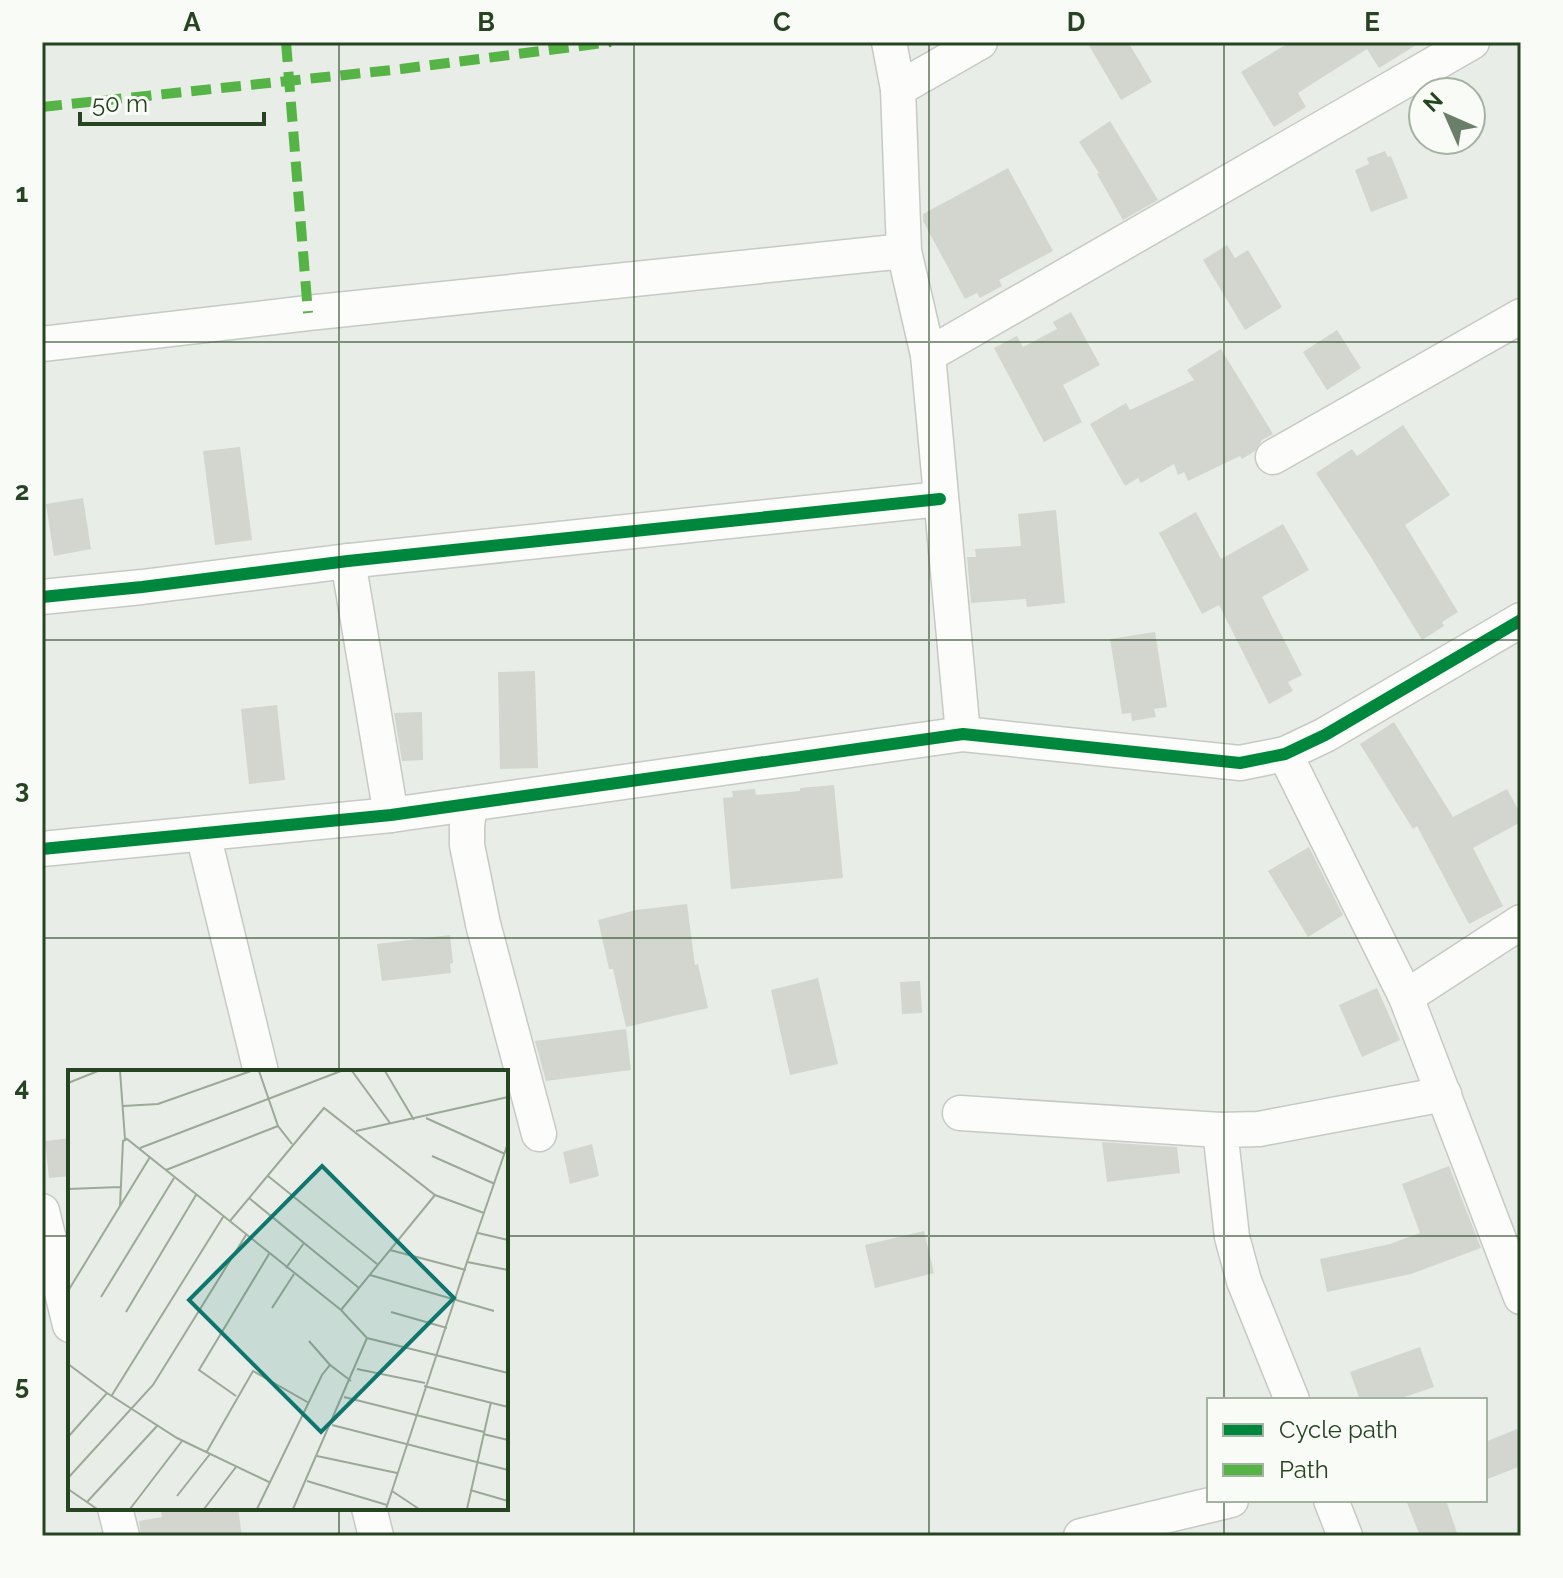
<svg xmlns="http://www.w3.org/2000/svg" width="1563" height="1578" viewBox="0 0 1563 1578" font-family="Raleway,sans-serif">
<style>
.building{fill:#d2d6cf}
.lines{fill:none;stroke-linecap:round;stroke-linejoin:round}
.minor-casing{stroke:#c6cac4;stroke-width:37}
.minor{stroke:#fcfcfb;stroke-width:34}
.quiet{stroke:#56b345;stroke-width:10;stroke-dasharray:20 10;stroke-linecap:butt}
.cycleway-casing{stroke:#f8fbf6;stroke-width:17}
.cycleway{stroke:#00873e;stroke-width:12}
.grid{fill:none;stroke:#264422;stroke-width:2;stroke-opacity:0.55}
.inset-road{fill:none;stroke:#9ba998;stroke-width:2}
.view{fill:#0f766e;fill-opacity:0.15;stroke:#0f766e;stroke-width:4}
.inset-edge{fill:none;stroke:#264422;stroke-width:4}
.neatline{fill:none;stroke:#264422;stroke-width:3}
.grid-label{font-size:26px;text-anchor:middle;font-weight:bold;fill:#264422}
</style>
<rect width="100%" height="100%" fill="#e9ede7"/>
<!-- building -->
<g class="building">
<polygon points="1087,42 1128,42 1152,82 1121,100"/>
<polygon points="1290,42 1421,42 1379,68 1367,49 1298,93 1306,107 1274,127 1241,72"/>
<polygon points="1110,121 1158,200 1123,220 1097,174 1099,173 1079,142"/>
<polygon points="1385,151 1388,157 1391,156 1408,198 1371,212 1355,170 1369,164 1367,158"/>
<polygon points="1008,168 1053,251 999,280 1002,286 980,298 977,293 965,299 923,221 923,214"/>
<polygon points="1227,245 1235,258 1248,250 1282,307 1245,330 1203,260"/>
<polygon points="1071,312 1100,365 1063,385 1082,422 1044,442 994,348 1017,336 1023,347 1057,329 1053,322"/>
<polygon points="1337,330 1361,368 1327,390 1303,352"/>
<polygon points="1221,349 1273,434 1262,440 1255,451 1242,459 1240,456 1188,481 1184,472 1178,475 1174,464 1141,483 1138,478 1125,486 1090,424 1126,403 1130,410 1194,380 1187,370"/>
<polygon points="1403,425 1450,495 1405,525 1458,612 1442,622 1444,626 1422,640 1369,554 1316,473 1352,449 1357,456"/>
<polygon points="240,447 252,540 215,545 203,451"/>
<polygon points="83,498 91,549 54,556 46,504"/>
<polygon points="1056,510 1065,603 1027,607 1026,599 971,603 967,557 976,557 975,549 1021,546 1018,514"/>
<polygon points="1196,512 1221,559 1283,524 1309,570 1262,597 1302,675 1288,682 1293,691 1269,704 1219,605 1202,614 1159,533"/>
<polygon points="1155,632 1167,707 1154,709 1156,717 1132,721 1131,713 1122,714 1110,639"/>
<polygon points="535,671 538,768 500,769 498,672"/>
<polygon points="277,705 285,780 249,784 241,709"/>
<polygon points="422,712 423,760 402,761 394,713"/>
<polygon points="1394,722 1453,817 1507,789 1521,815 1521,822 1473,848 1503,906 1469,924 1417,826 1413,829 1360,744"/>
<polygon points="834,785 843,878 731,889 723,798 733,797 732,791 755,789 756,795 800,791 800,788"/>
<polygon points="1309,847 1343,915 1308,937 1268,871"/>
<polygon points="687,904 695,965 698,964 708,1008 626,1027 613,969 609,969 598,920 636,910"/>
<polygon points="450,935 453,963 450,964 451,973 382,981 377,944"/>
<polygon points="818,978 838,1064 790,1075 771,990"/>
<polygon points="920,981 922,1013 902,1014 900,982"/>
<polygon points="1377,988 1400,1040 1362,1057 1339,1005"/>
<polygon points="626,1029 631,1070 546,1081 535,1041"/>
<polygon points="70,1138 70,1176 49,1178 45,1141"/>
<polygon points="1102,1142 1177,1147 1180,1173 1107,1182"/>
<polygon points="592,1144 599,1176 570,1184 563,1152"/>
<polygon points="1449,1166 1481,1248 1411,1274 1327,1292 1320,1259 1390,1244 1420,1233 1402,1184"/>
<polygon points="924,1231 934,1273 875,1288 865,1245"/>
<polygon points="1420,1347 1434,1387 1396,1400 1360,1400 1350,1372"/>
<polygon points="1517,1429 1521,1440 1521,1466 1485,1480 1485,1442"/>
<polygon points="1406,1500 1446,1500 1458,1536 1420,1536"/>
<polygon points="160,1508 238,1508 242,1536 141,1536 139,1521 162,1517"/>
</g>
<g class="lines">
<defs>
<g id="minor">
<polyline points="889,42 898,89 904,251 928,355 963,734"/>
<polyline points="898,89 980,42"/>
<polyline points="42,344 308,313 904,251"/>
<polyline points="928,355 1472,42"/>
<polyline points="1273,457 1521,316"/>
<polyline points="348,561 391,815"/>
<polyline points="42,597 142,587 348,561 940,499"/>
<polyline points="1285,754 1406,997 1521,1297"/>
<polyline points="470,804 467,826 467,845 483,924 539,1134"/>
<polyline points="203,834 261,1072"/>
<polyline points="42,849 391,815 963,734 1240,763 1285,754 1325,735 1521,620"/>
<polyline points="1406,997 1521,922"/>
<polyline points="960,1113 1220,1130"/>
<polyline points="42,1211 70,1325"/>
<polyline points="1292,1400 1244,1281 1232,1237 1220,1130 1259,1129 1444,1094"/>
<polyline points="1331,1500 1345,1536"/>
<polyline points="115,1508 122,1536"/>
<polyline points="369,1508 376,1536"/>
<polyline points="1081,1536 1231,1500"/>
</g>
</defs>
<!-- minor casing -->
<use href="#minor" class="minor-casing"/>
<!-- minor -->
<use href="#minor" class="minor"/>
<!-- quiet -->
<g class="quiet">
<polyline points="286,42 308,313"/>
<polyline points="42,107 401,69 611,42"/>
</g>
<defs>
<g id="cycleway">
<polyline points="42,597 142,587 348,561 940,499"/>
<polyline points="42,849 391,815 963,734 1240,763 1285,754 1325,735 1521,620"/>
</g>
</defs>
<!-- cycleway casing -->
<use href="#cycleway" class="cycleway-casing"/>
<!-- cycleway -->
<use href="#cycleway" class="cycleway"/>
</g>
<!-- grid -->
<path class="grid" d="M339,42V1072M634,42V1536M929,42V1536M1224,42V1400M42,342H1521M42,640H1521M42,938H1521M42,1236H70M506,1236H1521M1224,1500V1536M339,1508V1536"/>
<!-- overview -->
<g transform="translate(68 1070)">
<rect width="440" height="440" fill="#e9ede7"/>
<path class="inset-road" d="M52,1L57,69M191,1L210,56L224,74M284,1L322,53M317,1L346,50M0,13L30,1M55,36L90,34L183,1M358,48L437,84M288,61L440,27M72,78L273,1M364,86L427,114M98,100L210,56M200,106L309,194M0,119L52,117M181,128L291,218M52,136L55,71L59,69L273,240L299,268L440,303M162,151L256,38L367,125L416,143M410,163L440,170M322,180L398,200M399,192L440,73M218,198L236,173M302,205L426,241M0,221L82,87M33,227L106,108M204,238L226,204M273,240L367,125M58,242L128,125M323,242L379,258M241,271L262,295M0,294L39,323M289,299L357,313M356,316L440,337M44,325L155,147M168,326L131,300L201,184M276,327L416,362M264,355L440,400M415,364L440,370M0,367L39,323L109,368L201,412M138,383L185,301L241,333M249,386L329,403M0,408L85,315L178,165M239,411L319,435M0,419L29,439M402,420L440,431M324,421L351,439M109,426L142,384M19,432L89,356M62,439L114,371M136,439L168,397M189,439L254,305L262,295L283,311M225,439L299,268M318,439L399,192L440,200M399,439L423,332"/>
<path class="view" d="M254,96L386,228L253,362L121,230Z"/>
<rect width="440" height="440" class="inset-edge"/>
</g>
<!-- border -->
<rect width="1563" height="1578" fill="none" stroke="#f8fbf6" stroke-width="88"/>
<!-- legend -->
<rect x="1207" y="1398" width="280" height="104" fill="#f8fbf6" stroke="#a4b2a1" stroke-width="2"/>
<rect x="1223" y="1424" width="40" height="12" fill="#00873e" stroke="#a4b2a1" stroke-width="2"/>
<text x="1279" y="1438" font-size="24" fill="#264422">Cycle path</text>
<rect x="1223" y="1464" width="40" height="12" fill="#56b345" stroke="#a4b2a1" stroke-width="2"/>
<text x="1279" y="1478" font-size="24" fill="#264422">Path</text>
<!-- north arrow -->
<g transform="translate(1447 116) rotate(315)"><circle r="38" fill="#f8fbf6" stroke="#a4b2a1" stroke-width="2"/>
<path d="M0-6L14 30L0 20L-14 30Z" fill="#6a7f67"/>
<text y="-12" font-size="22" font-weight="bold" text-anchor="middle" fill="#264422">N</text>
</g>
<!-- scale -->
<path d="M80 112v12h184v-12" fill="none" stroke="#264422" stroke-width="4"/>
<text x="92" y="112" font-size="24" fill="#264422" stroke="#f8fbf6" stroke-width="6" paint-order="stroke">50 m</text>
<rect x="44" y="44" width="1475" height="1490" class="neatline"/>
<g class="grid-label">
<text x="192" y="31">A</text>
<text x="486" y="31">B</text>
<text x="782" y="31">C</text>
<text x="1076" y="31">D</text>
<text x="1372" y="31">E</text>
<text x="22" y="202">1</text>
<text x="22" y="500">2</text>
<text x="22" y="798">3</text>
<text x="22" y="1096">4</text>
<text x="22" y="1394">5</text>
</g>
</svg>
